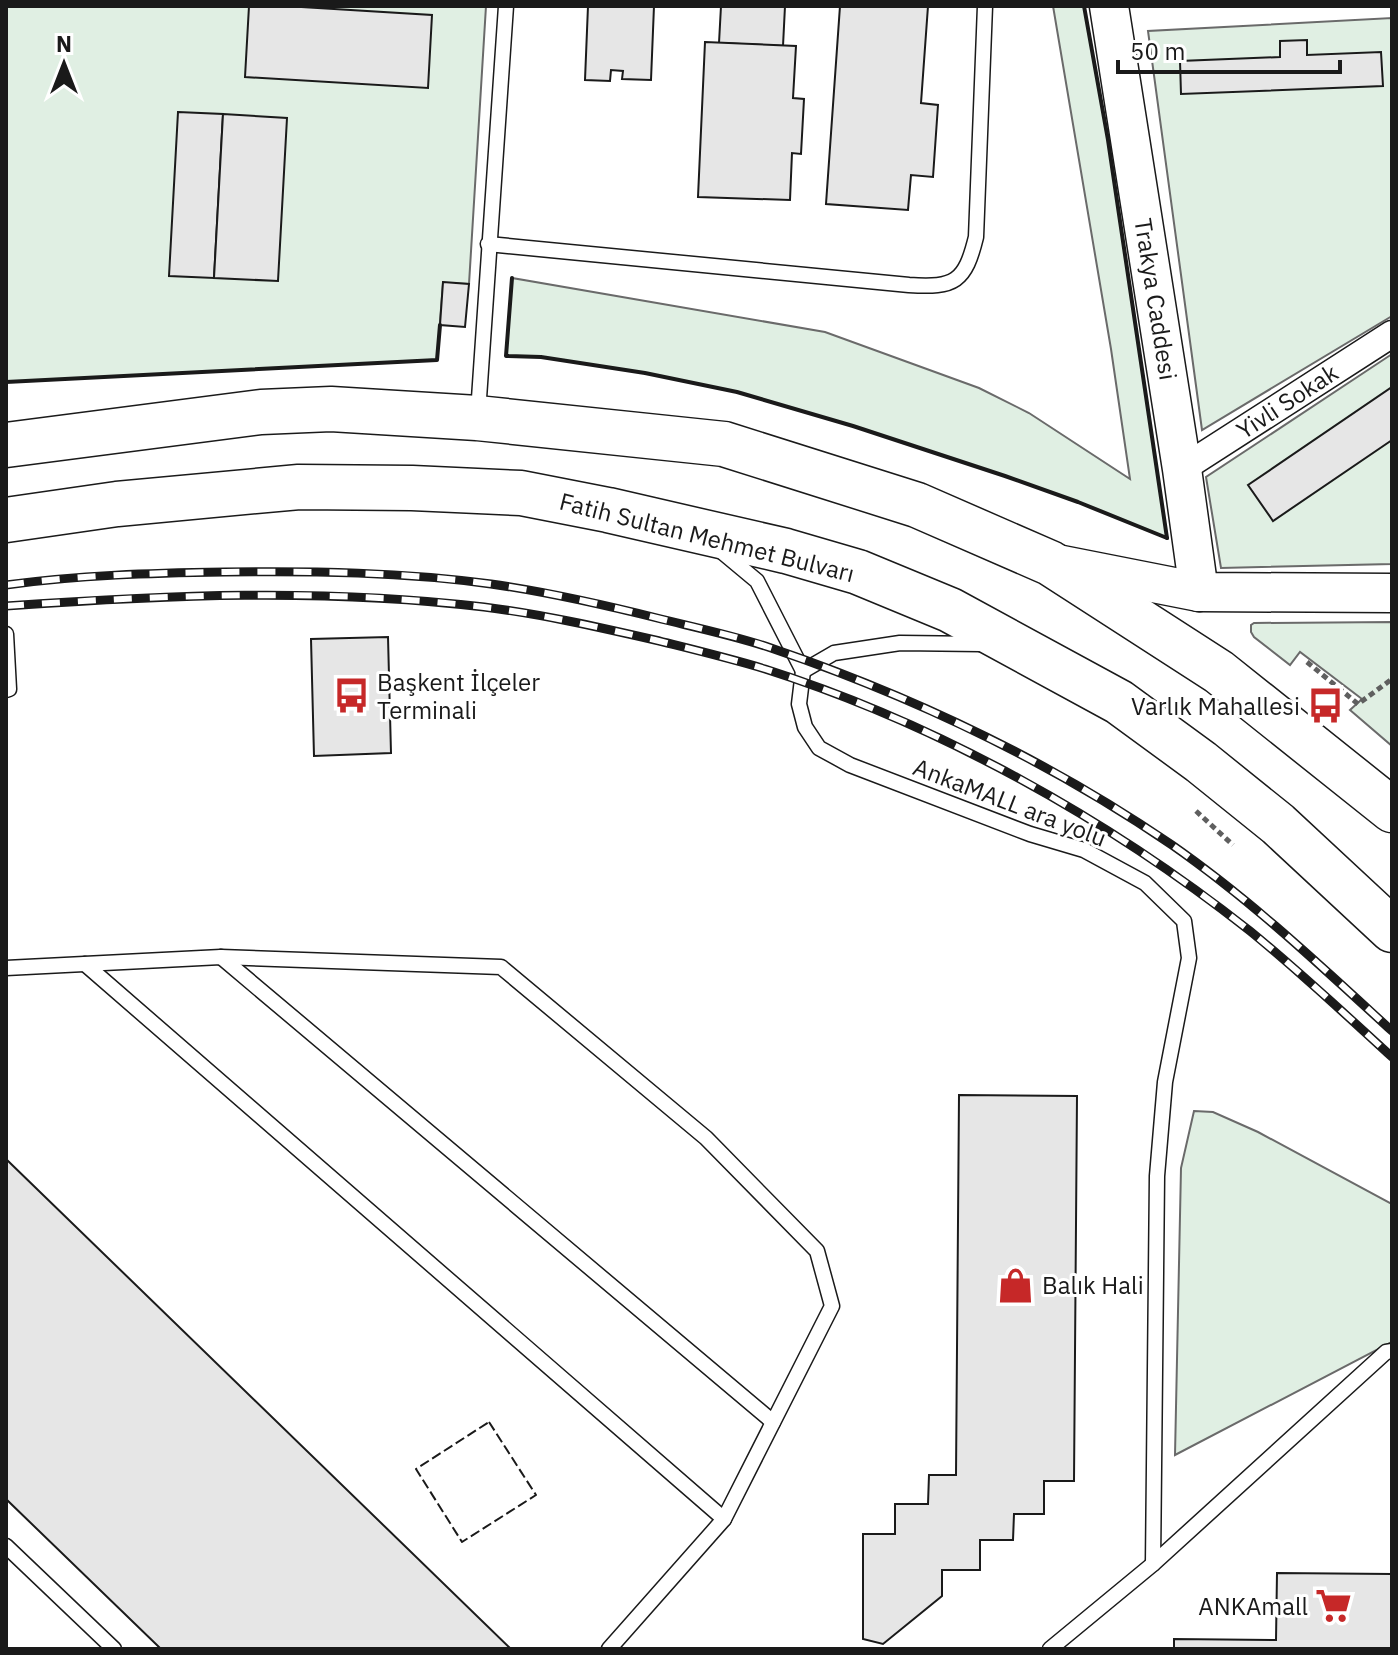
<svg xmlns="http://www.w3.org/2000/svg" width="1398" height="1655" viewBox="0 0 1398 1655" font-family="'IBM Plex Sans',sans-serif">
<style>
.green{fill:#e0efe3;stroke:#6a6a6a;stroke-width:2}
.building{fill:#e6e6e6;stroke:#1a1a1a;stroke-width:2}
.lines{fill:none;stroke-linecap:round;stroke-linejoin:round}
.lane-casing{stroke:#1a1a1a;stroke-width:17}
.street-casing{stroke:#1a1a1a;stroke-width:29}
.secondary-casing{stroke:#1a1a1a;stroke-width:41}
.highway-casing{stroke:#1a1a1a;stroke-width:47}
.path{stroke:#5f5f5f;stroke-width:5;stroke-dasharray:6 4;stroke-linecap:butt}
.lane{stroke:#fff;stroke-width:14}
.street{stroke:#fff;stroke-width:26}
.secondary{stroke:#fff;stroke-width:38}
.highway{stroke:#fff;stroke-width:44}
.rail-casing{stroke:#1a1a1a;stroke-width:9}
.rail{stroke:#fff;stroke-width:6;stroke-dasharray:18;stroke-linecap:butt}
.fence{stroke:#1a1a1a;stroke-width:2;stroke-dasharray:10 4;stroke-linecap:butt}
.wall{stroke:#1a1a1a;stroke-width:4}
.labels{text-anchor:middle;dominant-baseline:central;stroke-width:6;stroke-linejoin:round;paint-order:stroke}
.street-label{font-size:24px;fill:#1a1a1a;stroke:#fff}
.poi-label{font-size:24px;fill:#1a1a1a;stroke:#fff;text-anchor:start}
</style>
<rect width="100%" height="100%" fill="#fff"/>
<!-- green -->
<g class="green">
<polygon points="6,6 486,6 469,284 443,283 437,360 6,382"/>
<polygon points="1053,6 1084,6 1108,141 1167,538 1078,502 1005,476 853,426 737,392 645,373 541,357 506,356 512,278 825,332 979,388 1029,413 1130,479 1111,349"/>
<polygon points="1392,18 1392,316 1202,430 1148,31"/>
<polygon points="1392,354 1392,564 1221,568 1206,477"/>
<polygon points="1392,622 1392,746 1350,710 1362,699 1300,652 1290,665 1254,637 1251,632 1251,625 1254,623"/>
<polygon points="1194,1111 1213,1112 1258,1132 1392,1204 1392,1342 1175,1455 1181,1168"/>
</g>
<!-- building -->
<g class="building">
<polygon points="249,6 285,6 432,15 428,88 245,77"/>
<polygon points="588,6 654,6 651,80 622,79 623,71 611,70 610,81 585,80"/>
<polygon points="721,6 785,6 783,46 719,43"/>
<polygon points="840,6 928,6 921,103 938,105 933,177 911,175 908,210 826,204"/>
<polygon points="1307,40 1307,55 1381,52 1383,86 1181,94 1180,61 1280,57 1280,41"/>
<polygon points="705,42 796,46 793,98 804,99 801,154 792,153 790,200 698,197"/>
<polygon points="178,112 223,114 214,278 169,276"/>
<polygon points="223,114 287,118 278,281 214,278"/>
<polygon points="443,282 469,284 465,327 440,325"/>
<polygon points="1392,387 1392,440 1273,521 1248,485"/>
<polygon points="388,637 391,753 314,756 311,639"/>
<polygon points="959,1095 1077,1096 1074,1481 1044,1481 1044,1514 1014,1514 1013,1540 980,1540 980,1570 942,1570 942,1596 883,1644 863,1639 863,1534 895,1534 895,1504 928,1504 929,1475 956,1475"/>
<polygon points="6,1159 511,1649 161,1649 6,1499"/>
<polygon points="1277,1573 1392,1574 1392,1649 1174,1649 1174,1639 1276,1640"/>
</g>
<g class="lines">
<defs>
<g id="lane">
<path d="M488,244L909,285C955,288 965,282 976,237L985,6"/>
<polyline points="478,413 506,6"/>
<polyline points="721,551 757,581 803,671"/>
<polyline points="6,634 9,689 6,690"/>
<polyline points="803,671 799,704 805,727 819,748 850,765 1030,834 1084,850 1145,883 1184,921 1189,958 1165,1082 1157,1176 1153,1564"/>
<polyline points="803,671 834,653 900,643 981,644"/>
<polyline points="221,957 773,1422"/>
<polyline points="85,964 724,1519"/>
<polyline points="6,968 221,957 501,967 706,1138 817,1251 832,1306 724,1519 609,1649"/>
<polyline points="6,1546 114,1649"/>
<polyline points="1050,1649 1153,1564 1386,1352 1392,1351"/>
</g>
<polyline id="street" points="1182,469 1392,334"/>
<g id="secondary">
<polyline points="1109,6 1182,469 1199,592"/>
<polyline points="1057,564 1199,592 1392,593"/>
</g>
<g id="highway">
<polyline points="6,445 261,412 331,409 477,418 724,444 917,505 1050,563 1219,672 1392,810"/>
<polyline points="6,520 117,504 299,487 412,488 521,493 608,510 786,551 858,572 950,610 1119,702 1201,762 1278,824 1392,930"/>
</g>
</defs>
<!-- lane casing -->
<use href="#lane" class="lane-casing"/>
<!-- street casing -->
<use href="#street" class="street-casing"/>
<!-- secondary casing -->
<use href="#secondary" class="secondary-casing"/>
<!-- highway casing -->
<use href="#highway" class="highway-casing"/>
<!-- path -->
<g class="path">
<polyline points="1307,662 1358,704 1392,679"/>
<polyline points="1196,811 1233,845"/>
</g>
<!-- lane -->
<use href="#lane" class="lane"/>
<!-- street -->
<use href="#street" class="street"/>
<!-- secondary -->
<use href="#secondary" class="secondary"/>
<!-- highway -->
<use href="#highway" class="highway"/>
<defs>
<g id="rail">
<path d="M6,585C79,575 152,573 225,572C313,571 403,572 491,584C548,592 605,605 661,619C698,628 736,636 771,648C912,696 1049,761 1172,845C1251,900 1321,966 1392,1031"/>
<path d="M6,606C165,595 324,588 484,607C541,614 598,627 655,640C691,649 729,658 765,669C938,724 1108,819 1250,931C1299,971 1346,1015 1392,1057"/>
</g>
</defs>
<!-- rail casing -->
<use href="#rail" class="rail-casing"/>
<!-- rail -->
<use href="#rail" class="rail"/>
<!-- fence -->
<polygon class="fence" points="489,1422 536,1495 462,1542 416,1469"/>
<!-- wall -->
<g class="wall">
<polyline points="1084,6 1108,140 1167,538"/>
<polyline points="512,278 506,356 541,357 645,373 737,392 853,426 1005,476 1078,502 1167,538"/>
<polyline points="6,382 437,360 440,325"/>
</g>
</g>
<!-- icons -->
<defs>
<symbol id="bus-bare" viewBox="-9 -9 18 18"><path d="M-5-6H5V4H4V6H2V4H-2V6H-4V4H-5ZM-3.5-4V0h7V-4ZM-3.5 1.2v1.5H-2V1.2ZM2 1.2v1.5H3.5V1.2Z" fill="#c62828" stroke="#fff" stroke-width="2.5" paint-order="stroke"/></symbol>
<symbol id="shop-bare" viewBox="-9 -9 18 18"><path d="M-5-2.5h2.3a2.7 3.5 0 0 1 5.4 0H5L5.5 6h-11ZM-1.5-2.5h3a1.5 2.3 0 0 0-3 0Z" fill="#c62828" stroke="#fff" stroke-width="2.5" paint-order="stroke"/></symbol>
<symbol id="supermarket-bare" viewBox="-9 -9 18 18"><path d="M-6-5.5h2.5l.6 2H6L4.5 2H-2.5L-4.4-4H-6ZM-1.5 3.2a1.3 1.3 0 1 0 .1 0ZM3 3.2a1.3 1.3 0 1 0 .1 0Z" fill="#c62828" stroke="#fff" stroke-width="2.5" paint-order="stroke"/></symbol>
</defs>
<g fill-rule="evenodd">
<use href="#bus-bare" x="326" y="670" width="51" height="51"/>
<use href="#bus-bare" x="1300" y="680" width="51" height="51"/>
<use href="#shop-bare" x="990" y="1260" width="51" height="51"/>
<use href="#supermarket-bare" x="1308" y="1580" width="51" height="51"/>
</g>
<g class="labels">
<!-- street labels -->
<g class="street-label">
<text transform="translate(1156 299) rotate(81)">Trakya Caddesi</text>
<text transform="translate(1287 401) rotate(-33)">Yivli Sokak</text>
<text transform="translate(707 537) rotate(14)">Fatih Sultan Mehmet Bulvarı</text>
<text transform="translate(1010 802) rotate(21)">AnkaMALL ara yolu</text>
</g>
<!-- poi labels -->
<g class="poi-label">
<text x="377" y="682">Başkent İlçeler<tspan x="377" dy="28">Terminali</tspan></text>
<text x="1300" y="706" text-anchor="end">Varlık Mahallesi</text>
<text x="1042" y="1285">Balık Hali</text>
<text x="1308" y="1606" text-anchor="end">ANKAmall</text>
</g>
</g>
<!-- border -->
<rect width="1398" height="1655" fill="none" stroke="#1a1a1a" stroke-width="16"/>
<!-- north arrow -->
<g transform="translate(64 64)" stroke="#ffffff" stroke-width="6" paint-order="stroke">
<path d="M0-6L14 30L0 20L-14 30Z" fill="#1a1a1a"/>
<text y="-12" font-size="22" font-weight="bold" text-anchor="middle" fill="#1a1a1a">N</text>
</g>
<!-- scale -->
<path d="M1118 60v12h222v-12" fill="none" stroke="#1a1a1a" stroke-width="4"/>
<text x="1130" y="60" font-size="24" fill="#1a1a1a" stroke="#ffffff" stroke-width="6" paint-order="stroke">50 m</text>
</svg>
